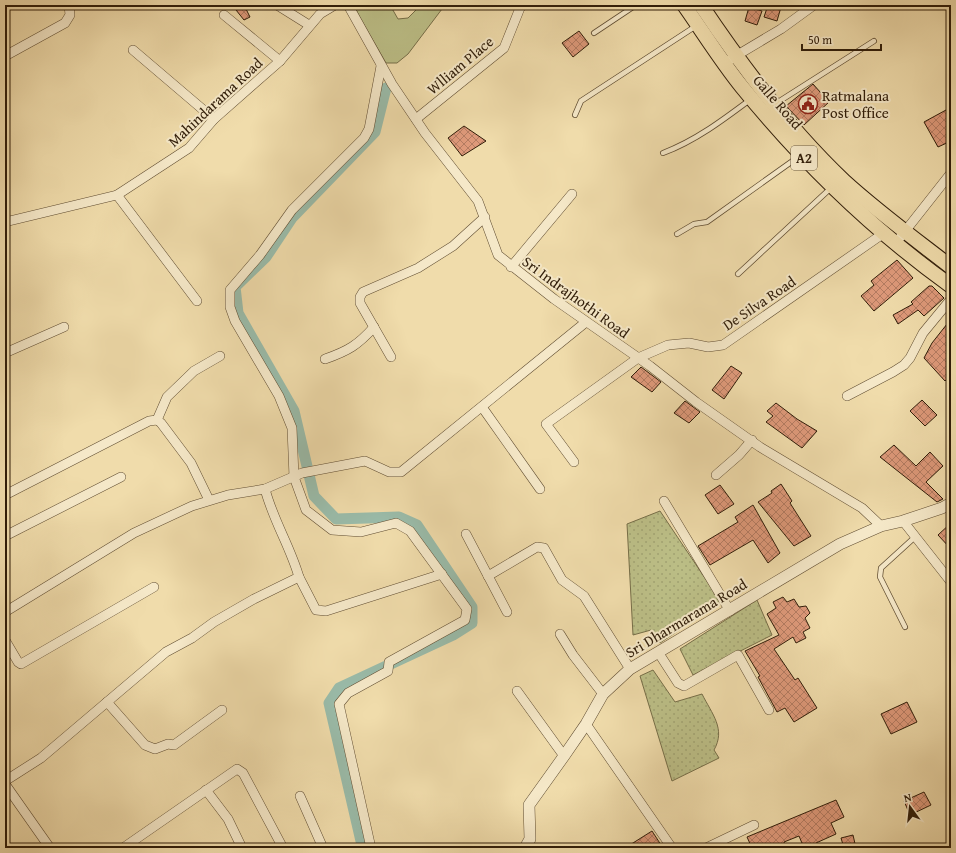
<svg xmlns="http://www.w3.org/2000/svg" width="956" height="853" viewBox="0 0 956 853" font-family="'Gentium Book Plus',serif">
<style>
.grass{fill:#bcbf87;stroke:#766e48}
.park{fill:url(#park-dots);stroke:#766e48}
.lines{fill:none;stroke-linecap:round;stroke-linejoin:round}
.canal{stroke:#9abcaa;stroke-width:11}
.building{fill:url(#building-cross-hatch);stroke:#301d09}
.service-casing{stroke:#604d32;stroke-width:6}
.minor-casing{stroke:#604d32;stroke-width:10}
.tertiary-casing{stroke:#604d32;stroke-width:12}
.trunk-casing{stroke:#301d09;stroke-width:16}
.service{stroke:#f5e8c8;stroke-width:4.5}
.minor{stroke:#f5e8c8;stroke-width:9}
.tertiary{stroke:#f5e8c8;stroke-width:11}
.trunk{stroke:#f0dcab;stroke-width:14}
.labels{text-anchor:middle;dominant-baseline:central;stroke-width:4;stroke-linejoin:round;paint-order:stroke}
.shield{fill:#f5e8c8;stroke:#6b5a42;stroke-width:1}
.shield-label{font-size:14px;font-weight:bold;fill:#301d09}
.street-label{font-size:15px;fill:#301d09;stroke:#f5e8c8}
.poi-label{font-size:15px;fill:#301d09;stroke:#f5e8c8;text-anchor:start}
</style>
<defs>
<pattern id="park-dots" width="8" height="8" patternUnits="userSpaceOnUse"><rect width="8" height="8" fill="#bcbf87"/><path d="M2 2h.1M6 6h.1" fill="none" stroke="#a2a473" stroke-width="1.8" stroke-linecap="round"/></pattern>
<pattern id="building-cross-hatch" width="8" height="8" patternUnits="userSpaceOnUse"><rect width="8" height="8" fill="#de997a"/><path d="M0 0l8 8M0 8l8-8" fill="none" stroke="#b47c62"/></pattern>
</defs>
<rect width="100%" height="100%" fill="#f0dcab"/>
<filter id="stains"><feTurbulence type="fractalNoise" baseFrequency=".005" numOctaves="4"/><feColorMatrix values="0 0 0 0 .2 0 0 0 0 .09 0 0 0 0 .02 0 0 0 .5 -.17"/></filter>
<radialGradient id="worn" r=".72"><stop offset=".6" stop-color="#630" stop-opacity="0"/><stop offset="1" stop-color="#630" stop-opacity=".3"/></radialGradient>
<!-- grass -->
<polygon class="grass" points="354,5 390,5 398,19 408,18 421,5 445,5 408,54 397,63 386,63 359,16"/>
<!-- park -->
<g class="park">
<polygon points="660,511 721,602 660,643 651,630 633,635 627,524"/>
<polygon points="757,600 772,635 693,675 680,649"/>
<path d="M653,670L675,702L702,694C712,714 726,729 714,750L719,758L672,781L640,676Z"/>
</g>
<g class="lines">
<!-- canal -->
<polyline class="canal" points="364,848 361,841 329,703 339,688 453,635 472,623 472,607 417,525 399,517 336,519 314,496 294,411 238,313 235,287 266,257 292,218 375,132 386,88"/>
</g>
<!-- building -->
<g class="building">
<polygon points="232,5 244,5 250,17 244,20"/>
<polygon points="768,5 781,7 777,21 764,17"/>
<polygon points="749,7 762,11 757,25 745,21"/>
<polygon points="579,31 589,44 573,57 562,43"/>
<polygon points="813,84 829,102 804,125 786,106"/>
<polygon points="946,110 951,119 951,141 938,147 924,122"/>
<polygon points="464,126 486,141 462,156 448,138"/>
<polygon points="897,260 913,278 874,311 861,296 874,285 871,281"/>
<polygon points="929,286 932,286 944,298 924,316 918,310 898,324 893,315 913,304 911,302"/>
<polygon points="951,319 951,375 945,381 924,358 932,343"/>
<polygon points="731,366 742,373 724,399 712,390"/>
<polygon points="641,367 661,382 652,392 631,377"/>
<polygon points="922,400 937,415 925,426 910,411"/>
<polygon points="685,401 700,412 689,423 674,413"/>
<polygon points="776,403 797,419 817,431 802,448 766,422 773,416 767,411"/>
<polygon points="894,445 916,466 930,452 943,466 926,482 943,499 937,502 880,457"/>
<polygon points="781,484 792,501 790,503 811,536 794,546 758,502 772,493 771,491"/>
<polygon points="720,485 734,504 718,514 705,495"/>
<polygon points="753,505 780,553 768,563 753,540 710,565 698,546 738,522 735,517"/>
<polygon points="951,523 951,549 938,535"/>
<polygon points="783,597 787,602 794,599 799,607 806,606 810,613 805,618 810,628 803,632 806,638 796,643 793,637 774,649 795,680 798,678 817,708 794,722 785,708 777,712 758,677 760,676 745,651 779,635 767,614 776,608 773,602"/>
<polygon points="907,702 917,722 891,734 881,714"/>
<polygon points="924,792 931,805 910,815 904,801"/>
<polygon points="836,800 844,817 831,823 836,834 816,843 820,848 804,848 799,836 784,842 786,848 752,848 747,837"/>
<polygon points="652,831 663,848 625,848"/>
<polygon points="853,835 856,848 844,848 841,838"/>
</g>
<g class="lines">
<defs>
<g id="service">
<polyline points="594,33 636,5"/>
<polyline points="775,104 874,41"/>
<polyline points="575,115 581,101 696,26"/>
<path d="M663,153C695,141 723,120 751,99"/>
<polyline points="677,234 694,224 707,222 801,155"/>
<polyline points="738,274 832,187"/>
<polyline points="905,627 880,577 881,568 915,537"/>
</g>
<g id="minor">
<polyline points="277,5 309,25"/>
<polyline points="348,5 392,84 425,133 478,201 498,255 554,299 650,366 696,402 760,447 862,508 881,526"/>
<polyline points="224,15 280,61"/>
<polyline points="133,50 214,119"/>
<polyline points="5,56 65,23 70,15 69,5"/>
<polyline points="724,63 781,29 814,5"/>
<polyline points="416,119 504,48 520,8 523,5"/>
<polyline points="117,195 197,301"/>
<polyline points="5,222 117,195 189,148 214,119 280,61 320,14 335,5"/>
<polyline points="895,244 951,173"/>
<polyline points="511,267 572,194"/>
<polyline points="5,353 64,327"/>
<polyline points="391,357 360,303 360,297 363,292 418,268 453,246 485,217"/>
<path d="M325,359C348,351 358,345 374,327"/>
<polyline points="847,396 893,372 904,365 910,358 923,333 951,299"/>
<polyline points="482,407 540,489"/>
<polyline points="157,420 167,397 194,371 220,356"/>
<polyline points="574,462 546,424 638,358 668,345 689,343 708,347 723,345 884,233"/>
<polyline points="716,475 739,455 752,440"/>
<polyline points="5,495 149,421 157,420 161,423 191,463 209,500"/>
<polyline points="664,501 730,611"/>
<polyline points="903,521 951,582"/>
<polyline points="466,534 507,612"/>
<polyline points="5,536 121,477"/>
<polyline points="488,576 537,547 544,548 562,580 584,596 630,669"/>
<polyline points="299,577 316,610 326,611 442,574"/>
<polyline points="5,612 134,533 192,506 228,495 265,489 302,473 365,461 389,472 401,472 586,322"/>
<polyline points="560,634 573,655 603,694"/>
<polyline points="5,640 18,662 21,664 154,587"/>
<polyline points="658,652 678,683 684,686 738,655 769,710"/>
<polyline points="517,691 564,756"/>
<polyline points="107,702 145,745 155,749 168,744 174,745 222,710"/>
<polyline points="586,724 672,848"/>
<path d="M5,781L41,758L166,652L192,638L214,622L254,599L299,577C290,546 273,520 265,489"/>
<polyline points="5,784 50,848"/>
<polyline points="206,790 228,819 242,848"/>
<polyline points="300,796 323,848"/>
<polyline points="123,848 237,769 243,773 283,848"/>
<polyline points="371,848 339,704 348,693 388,671 389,662 465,620 467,609 410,531 396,523 361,532 332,530 306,510 294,477 292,428 279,396 235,321 230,307 230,290 260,255 292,210 364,138 369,129 381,66"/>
<polyline points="706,848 754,825"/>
</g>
<polyline id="tertiary" points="525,848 530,839 529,805 564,756 586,724 603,694 630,669 840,544 881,526 903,521 942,508 951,503"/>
<g id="trunk">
<path d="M684,5C703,32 721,61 742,87C803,162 873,230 951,286"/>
<path d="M701,5C743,68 789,129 844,181C878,212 915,239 951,267"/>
</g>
</defs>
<!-- service casing -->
<use href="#service" class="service-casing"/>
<!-- minor casing -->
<use href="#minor" class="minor-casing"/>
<!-- tertiary casing -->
<use href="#tertiary" class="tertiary-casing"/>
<!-- trunk casing -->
<use href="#trunk" class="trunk-casing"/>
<!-- service -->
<use href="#service" class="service"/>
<!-- minor -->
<use href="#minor" class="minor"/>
<!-- tertiary -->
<use href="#tertiary" class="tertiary"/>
<!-- trunk -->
<use href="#trunk" class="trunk"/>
</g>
<!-- icons -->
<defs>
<symbol id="civic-ring" viewBox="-11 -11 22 22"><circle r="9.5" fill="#f5e8c8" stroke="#8f2418" stroke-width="1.5"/><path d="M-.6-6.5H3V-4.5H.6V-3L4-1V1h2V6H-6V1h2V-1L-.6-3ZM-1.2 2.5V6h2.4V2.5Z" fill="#8f2418"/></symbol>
</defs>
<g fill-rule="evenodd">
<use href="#civic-ring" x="797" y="93" width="22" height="22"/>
</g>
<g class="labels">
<!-- shield labels -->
<rect class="shield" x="791" y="146" width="26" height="24" rx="3"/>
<g class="shield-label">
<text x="804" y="158">A2</text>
</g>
<!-- street labels -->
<g class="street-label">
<text transform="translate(460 65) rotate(-40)">Wlliam Place</text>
<text transform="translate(215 102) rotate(-43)">Mahindarama Road</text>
<text transform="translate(778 102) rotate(49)">Galle Road</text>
<text transform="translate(576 297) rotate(36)">Sri Indrajhothi Road</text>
<text transform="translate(759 303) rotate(-34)">De Silva Road</text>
<text transform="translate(686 618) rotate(-31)">Sri Dharmarama Road</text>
</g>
<!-- poi labels -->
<g class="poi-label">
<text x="822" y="95">Ratmalana<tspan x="822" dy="17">Post Office</tspan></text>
</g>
</g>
<!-- margin -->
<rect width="956" height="853" fill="none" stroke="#f0dcab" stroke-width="20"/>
<rect x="6" y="6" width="944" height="841" fill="none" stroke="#301d09" stroke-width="2"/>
<rect x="10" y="10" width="936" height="833" fill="none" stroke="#301d09"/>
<!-- north arrow -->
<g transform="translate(910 807) rotate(345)" stroke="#f5e8c8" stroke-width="3" paint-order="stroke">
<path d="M0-3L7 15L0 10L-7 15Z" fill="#301d09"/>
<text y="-6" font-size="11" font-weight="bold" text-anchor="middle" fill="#301d09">N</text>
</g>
<!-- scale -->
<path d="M802 44v6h79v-6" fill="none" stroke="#301d09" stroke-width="2"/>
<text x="808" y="44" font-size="12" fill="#301d09" stroke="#f5e8c8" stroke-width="3" paint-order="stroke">50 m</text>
<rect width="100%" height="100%" filter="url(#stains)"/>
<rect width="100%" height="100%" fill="url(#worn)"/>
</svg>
